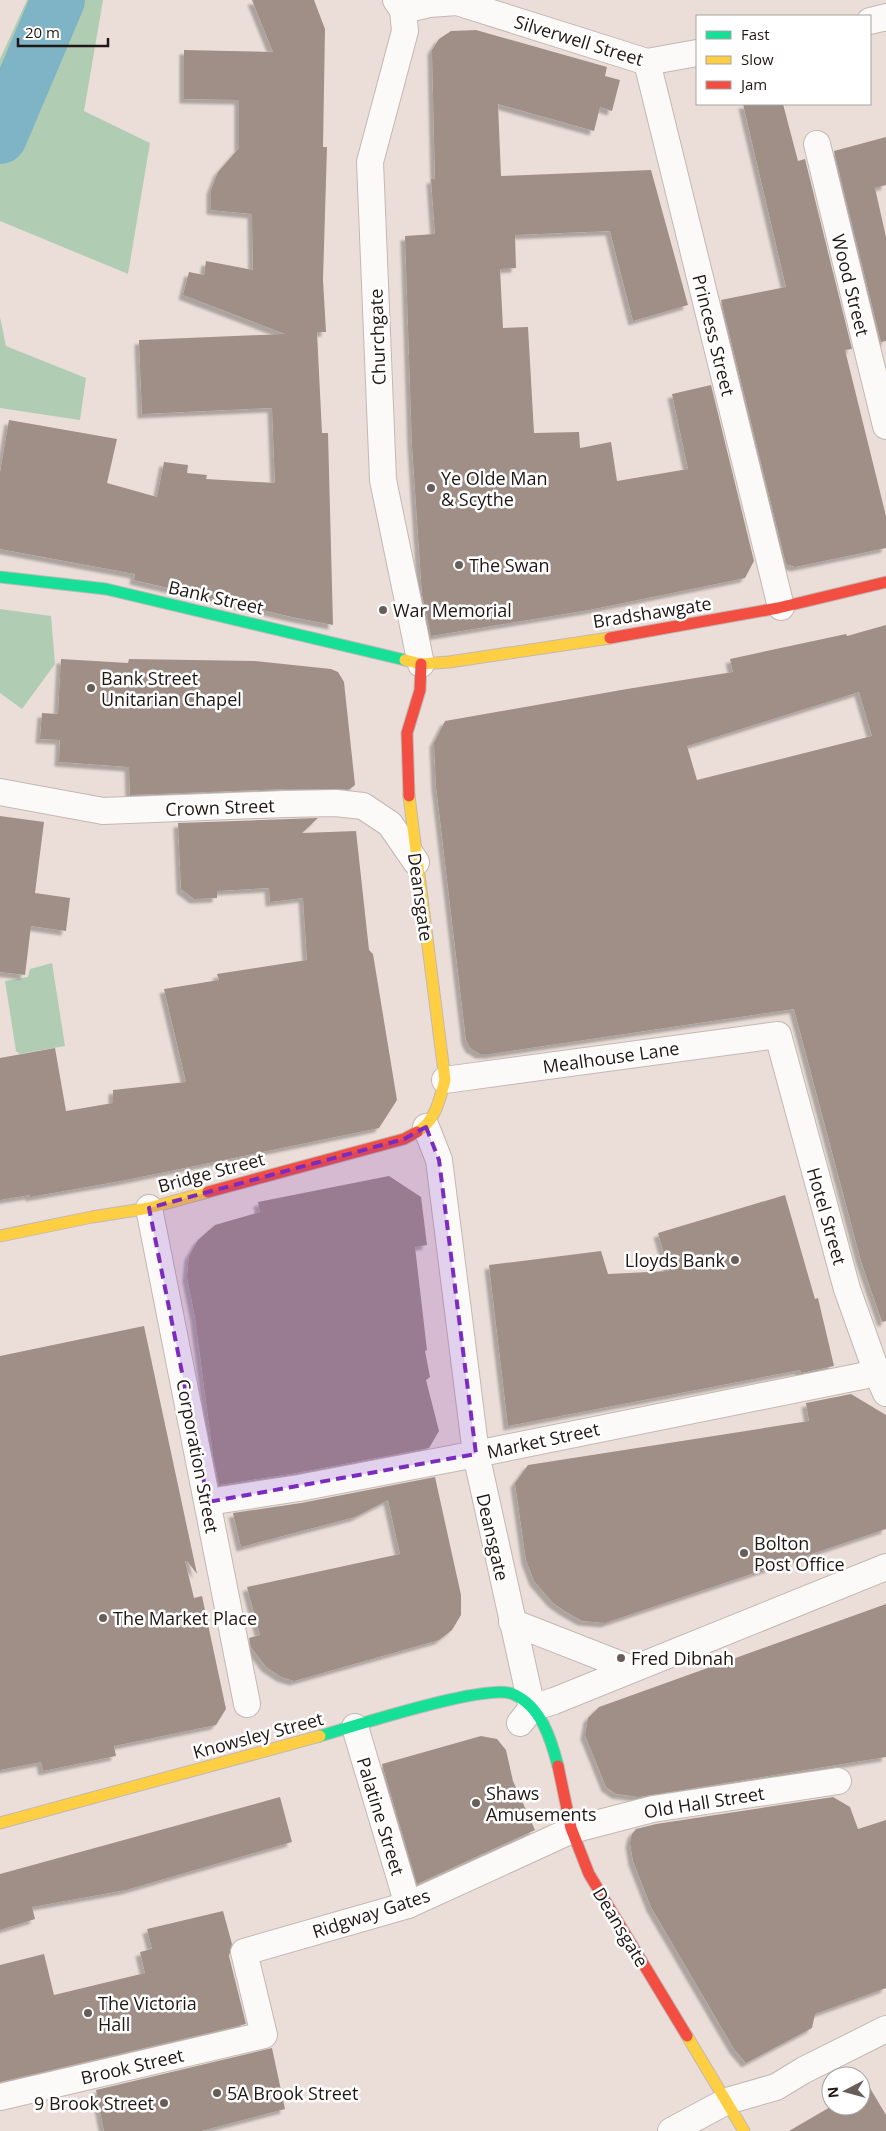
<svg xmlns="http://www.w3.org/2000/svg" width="886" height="2131" viewBox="0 0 886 2131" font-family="'Open Sans',sans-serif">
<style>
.forest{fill:#b0cdb4}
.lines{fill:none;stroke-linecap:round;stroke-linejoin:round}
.river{stroke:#7fb3c6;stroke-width:54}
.building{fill:#a08f87;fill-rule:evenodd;filter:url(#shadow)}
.street-casing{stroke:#c2b8b3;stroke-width:28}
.fast-casing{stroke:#c2b8b3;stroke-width:13}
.slow-casing{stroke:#c2b8b3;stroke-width:13}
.jam-casing{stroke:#c2b8b3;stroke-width:13}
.street{stroke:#fcfaf9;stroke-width:26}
.fast{stroke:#16e098;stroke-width:11}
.slow{stroke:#ffcf43;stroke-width:11}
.jam{stroke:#f24e42;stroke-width:11}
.marked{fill:#7b2cbf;fill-opacity:0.2;stroke:#7b2cbf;stroke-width:4;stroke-dasharray:10 6;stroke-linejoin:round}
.poi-dot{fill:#685d59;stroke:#fff;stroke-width:2}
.labels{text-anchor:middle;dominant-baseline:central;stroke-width:5;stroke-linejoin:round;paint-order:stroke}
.street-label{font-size:18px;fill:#211815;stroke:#fff}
.poi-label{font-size:18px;fill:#211815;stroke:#fff;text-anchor:start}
</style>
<defs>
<filter id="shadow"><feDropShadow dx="-4.5" dy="4.5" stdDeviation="1" flood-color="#0004"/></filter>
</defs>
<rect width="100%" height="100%" fill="#ebded8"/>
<!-- forest -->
<g class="forest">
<polygon points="27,0 103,0 84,111 150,143 128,274 0,221 0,59"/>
<polygon points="0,317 6,346 86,378 80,420 0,408"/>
<polygon points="0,609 51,616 55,664 22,709 0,693"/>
<polygon points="52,963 65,1046 20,1054 16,1051 5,981 28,977 30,969"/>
</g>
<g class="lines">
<!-- river -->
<polyline class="river" points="0,137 58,0"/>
</g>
<!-- building -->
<g class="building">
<polygon points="252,0 314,0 325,29 323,147 327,147 323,280 326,332 317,332 322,433 328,433 333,625 292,617 134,580 135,574 0,549 0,473 9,420 117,439 107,483 157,497 164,462 188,465 187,473 207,475 206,479 275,483 272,408 142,414 139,340 285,334 183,295 189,272 204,275 206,261 253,270 252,214 211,210 211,190 218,172 239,148 239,100 184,99 184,50 273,52"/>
<polygon points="476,30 607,67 605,76 620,80 612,111 600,107 594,131 498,104 501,176 651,170 688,305 633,321 610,231 515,235 516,268 500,269 503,328 528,327 534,433 579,432 580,448 611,442 617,481 688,469 672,394 711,385 754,561 745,578 589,610 431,636 422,594 412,445 405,236 435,234 431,179 435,179 432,50 439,39 451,31"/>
<polygon points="743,104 783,104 798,161 805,159 852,349 845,350 886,516 886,548 795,567 786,564 721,300 786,287"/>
<polygon points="886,137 886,185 875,188 886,237 886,341 881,342 834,151"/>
<path d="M886,625V1321L882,1322L861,1261L794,1009L490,1054H480L470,1048L466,1040L436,786L434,743L445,721L627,689L733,672L730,659L846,634L847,636ZM859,692L872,736L697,780L687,746Z"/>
<polygon points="61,659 128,663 129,659 255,661 331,669 338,672 344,682 355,785 350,789 284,789 130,795 129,767 59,762 60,740 40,739 42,713 58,714"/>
<polygon points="0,816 44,822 35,893 70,898 66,931 31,926 25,975 0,972"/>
<polygon points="318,818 302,833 356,831 369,950 373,954 397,1100 379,1128 121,1181 30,1197 30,1195 0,1200 0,1058 55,1048 66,1111 113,1103 113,1090 186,1082 164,989 219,980 217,974 307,960 303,898 270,902 269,888 217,891 217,898 194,899 181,889 178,823"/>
<polygon points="389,1176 421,1197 427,1245 415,1247 427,1350 425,1351 430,1377 426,1380 439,1431 429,1448 296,1473 219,1485 213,1455 195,1317 187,1277 189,1256 198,1240 215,1225 260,1212 258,1202"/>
<polygon points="785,1195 815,1299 818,1298 834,1366 801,1373 800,1370 508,1426 489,1265 601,1251 608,1274 669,1271 658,1233"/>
<polygon points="144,1326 197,1574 187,1561 185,1561 194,1598 202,1596 226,1709 216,1725 114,1746 116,1756 43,1771 41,1762 0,1770 0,1356"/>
<polygon points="851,1394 886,1415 886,1529 605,1623 582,1621 563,1610 552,1602 534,1581 526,1560 515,1483 528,1465 809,1421 806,1403"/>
<polygon points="435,1477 461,1595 461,1615 452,1630 439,1640 294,1681 281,1677 266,1667 251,1647 249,1638 260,1635 247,1587 400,1554 388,1500 355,1517 241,1547 233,1513 301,1503"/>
<polygon points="886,1604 886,1757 639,1797 616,1794 606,1787 585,1735 588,1718 599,1707"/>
<polygon points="481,1736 497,1739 506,1750 513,1781 535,1830 417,1884 382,1764"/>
<polygon points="280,1797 292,1842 126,1890 32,1907 35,1919 0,1930 0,1874"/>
<polygon points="833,1797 850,1807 858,1829 886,1820 886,1988 815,2014 812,2028 746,2063 734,2049 651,1907 633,1861 630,1843 632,1834 636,1829 656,1824"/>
<polygon points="223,1911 232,1944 229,1956 246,2024 0,2082 0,1965 44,1954 54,1995 145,1973 140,1952 152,1949 147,1929"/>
<polygon points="272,2048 285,2109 201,2131 104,2131 96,2090"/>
<polygon points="861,2073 886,2115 886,2131 789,2131 832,2106 861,2106"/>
</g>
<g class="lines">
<defs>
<g id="street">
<polyline points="396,0 403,10 405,31 370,162 383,480 421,664"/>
<polyline points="403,10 429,4 457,2 647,62 697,53"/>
<polyline points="870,21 886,17"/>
<polyline points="647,62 781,607"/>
<polyline points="817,144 886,426"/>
<polyline points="0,792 103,811 284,804 336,803 363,806 390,824 416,862"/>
<polyline points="445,1080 778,1035 847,1289 877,1373 886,1393"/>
<polyline points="426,1127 439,1160 476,1454 532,1708"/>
<polyline points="149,1208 247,1704"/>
<polyline points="208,1502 299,1488 476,1454 877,1373"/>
<polyline points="512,1622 632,1669"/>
<polyline points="520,1723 532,1708 554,1701 886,1567"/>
<polyline points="355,1727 408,1905"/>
<polyline points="0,2097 264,2035 244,1952 408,1905 572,1830 653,1809 838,1781"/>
<polyline points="671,2131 727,2101 776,2087 804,2070 886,2029"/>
</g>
<g id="fast">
<polyline points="0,577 106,589 405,660"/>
<path d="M320,1736C355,1726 487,1683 513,1694C541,1706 551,1739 558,1766"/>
</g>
<g id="slow">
<polyline points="405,660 421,664 449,662 610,638"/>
<path d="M409,796L445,1080C440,1099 435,1122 417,1132"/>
<polyline points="0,1236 92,1217 149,1208 208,1192"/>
<polyline points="0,1823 320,1736"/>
<polyline points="687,2036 744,2131"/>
</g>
<g id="jam">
<polyline points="610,638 778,608 886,582"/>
<polyline points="409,796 407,733 420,690 421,664"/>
<polyline points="208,1192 404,1139 417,1132"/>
<polyline points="558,1766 571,1828 589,1874 687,2036"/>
</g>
</defs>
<!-- street casing -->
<use href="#street" class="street-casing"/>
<!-- fast casing -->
<use href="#fast" class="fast-casing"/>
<!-- slow casing -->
<use href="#slow" class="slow-casing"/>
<!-- jam casing -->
<use href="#jam" class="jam-casing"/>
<!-- street -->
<use href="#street" class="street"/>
<!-- fast -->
<use href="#fast" class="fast"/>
<!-- slow -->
<use href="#slow" class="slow"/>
<!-- jam -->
<use href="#jam" class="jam"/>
</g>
<!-- marked area -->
<path class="marked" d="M426,1127L439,1160L476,1454L208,1502L149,1208L404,1139Z"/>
<!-- markers -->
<g class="poi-dot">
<circle cx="431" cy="488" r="5"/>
<circle cx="459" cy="565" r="5"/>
<circle cx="383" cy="610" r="5"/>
<circle cx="91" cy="688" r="5"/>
<circle cx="735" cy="1260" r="5"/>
<circle cx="744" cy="1553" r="5"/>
<circle cx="103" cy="1618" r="5"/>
<circle cx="621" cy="1658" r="5"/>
<circle cx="476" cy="1803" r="5"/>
<circle cx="88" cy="2013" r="5"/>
<circle cx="217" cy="2093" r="5"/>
<circle cx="164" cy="2103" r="5"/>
</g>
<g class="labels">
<!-- street labels -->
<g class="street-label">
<text transform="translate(579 40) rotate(17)">Silverwell Street</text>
<text transform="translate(851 285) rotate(76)">Wood Street</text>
<text transform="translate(714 335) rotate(76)">Princess Street</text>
<text transform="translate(377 337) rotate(-92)">Churchgate</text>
<text transform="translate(216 597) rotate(13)">Bank Street</text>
<text transform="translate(652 612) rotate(-9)">Bradshawgate</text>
<text transform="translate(220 807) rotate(-2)">Crown Street</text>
<text transform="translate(421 897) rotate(82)">Deansgate</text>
<text transform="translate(611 1057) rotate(-8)">Mealhouse Lane</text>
<text transform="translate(211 1172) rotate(-15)">Bridge Street</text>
<text transform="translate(827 1216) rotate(74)">Hotel Street</text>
<text transform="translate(543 1440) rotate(-12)">Market Street</text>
<text transform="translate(198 1456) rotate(79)">Corporation Street</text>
<text transform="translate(493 1537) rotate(77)">Deansgate</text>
<text transform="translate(258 1735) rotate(-15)">Knowsley Street</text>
<text transform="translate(704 1802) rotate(-9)">Old Hall Street</text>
<text transform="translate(381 1816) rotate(73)">Palatine Street</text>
<text transform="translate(371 1913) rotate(-18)">Ridgway Gates</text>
<text transform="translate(621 1927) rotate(59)">Deansgate</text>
<text transform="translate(132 2066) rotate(-13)">Brook Street</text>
</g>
<!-- poi labels -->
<g class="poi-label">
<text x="441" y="478">Ye Olde Man<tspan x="441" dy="21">&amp; Scythe</tspan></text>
<text x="469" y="565">The Swan</text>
<text x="393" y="610">War Memorial</text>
<text x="101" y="678">Bank Street<tspan x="101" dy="21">Unitarian Chapel</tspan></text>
<text x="725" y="1260" text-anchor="end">Lloyds Bank</text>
<text x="754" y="1543">Bolton<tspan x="754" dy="21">Post Office</tspan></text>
<text x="113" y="1618">The Market Place</text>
<text x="631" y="1658">Fred Dibnah</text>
<text x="486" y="1793">Shaws<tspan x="486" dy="21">Amusements</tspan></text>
<text x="98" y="2003">The Victoria<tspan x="98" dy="21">Hall</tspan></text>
<text x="227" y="2093">5A Brook Street</text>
<text x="154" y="2103" text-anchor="end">9 Brook Street</text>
</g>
</g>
<!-- legend -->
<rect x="696" y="15" width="175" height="90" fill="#ffffff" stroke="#a6a3a1"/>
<rect x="706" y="31" width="25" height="8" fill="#16e098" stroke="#a6a3a1"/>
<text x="741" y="40" font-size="15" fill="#211815">Fast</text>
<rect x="706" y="56" width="25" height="8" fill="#ffcf43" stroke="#a6a3a1"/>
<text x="741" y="65" font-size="15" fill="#211815">Slow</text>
<rect x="706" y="81" width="25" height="8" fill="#f24e42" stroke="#a6a3a1"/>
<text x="741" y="90" font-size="15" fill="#211815">Jam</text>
<!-- north arrow -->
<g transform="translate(846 2091) rotate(264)"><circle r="24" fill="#ffffff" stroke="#a6a3a1"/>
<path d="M0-4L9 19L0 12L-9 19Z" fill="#685d59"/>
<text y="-8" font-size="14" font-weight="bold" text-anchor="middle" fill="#211815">N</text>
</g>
<!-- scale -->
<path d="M18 38v8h90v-8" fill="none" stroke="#211815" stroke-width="2.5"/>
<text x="25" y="38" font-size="15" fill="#211815" stroke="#ffffff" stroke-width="4" paint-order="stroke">20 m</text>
</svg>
